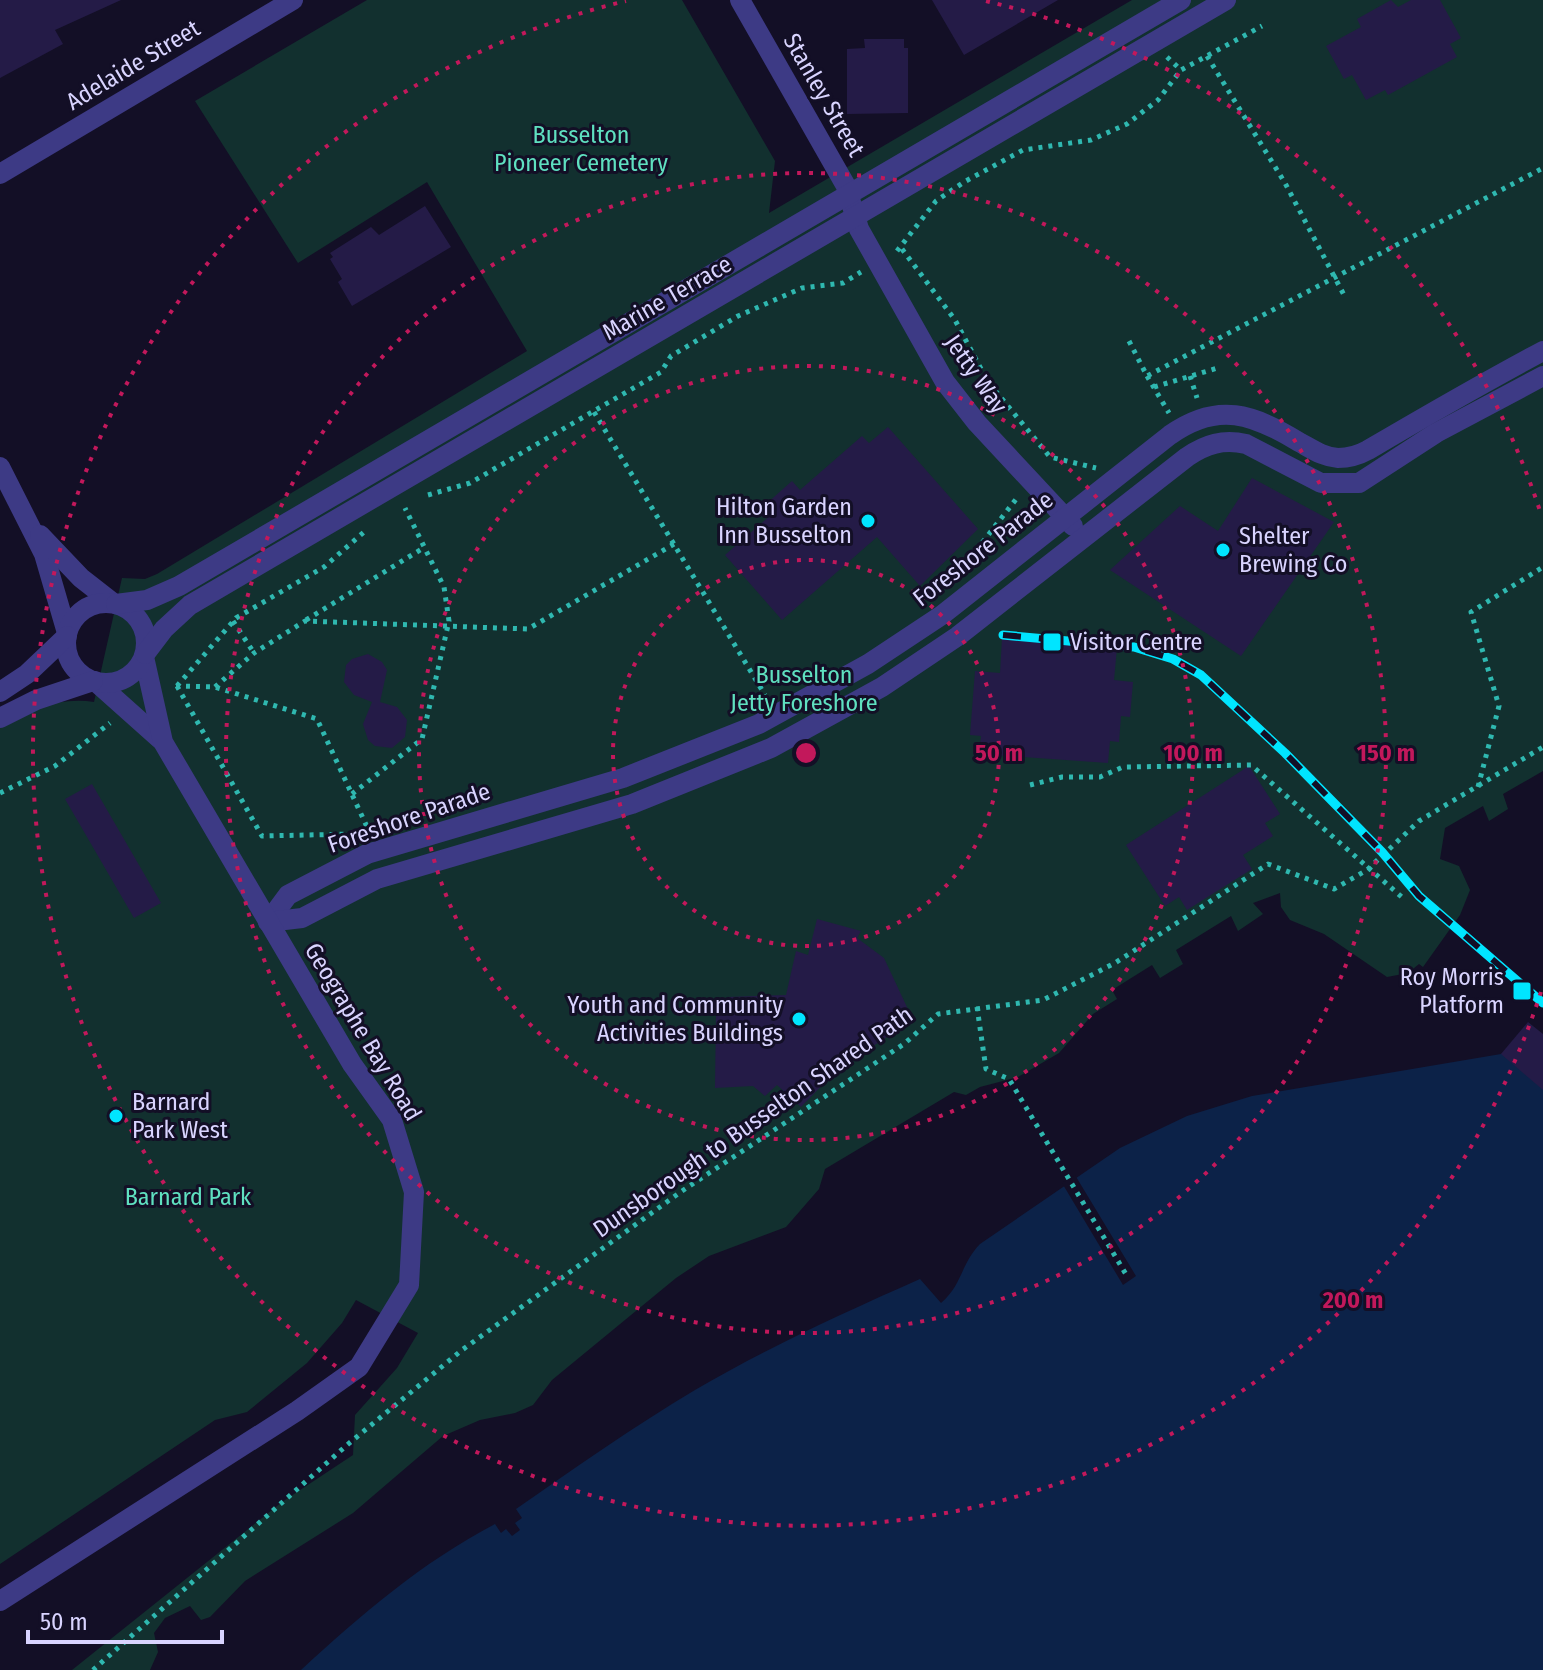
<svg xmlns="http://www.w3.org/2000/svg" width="1543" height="1670" viewBox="0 0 1543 1670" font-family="'Fira Sans Condensed',sans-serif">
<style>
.green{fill:#12302f}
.water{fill:#0c2248}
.pier{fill:#130f26}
.building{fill:#241b47}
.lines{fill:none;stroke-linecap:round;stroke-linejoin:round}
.path{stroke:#2fb8b0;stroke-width:5;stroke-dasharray:4 6;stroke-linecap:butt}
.minor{stroke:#3d3a85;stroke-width:20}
.tertiary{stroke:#3d3a85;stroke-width:20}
.rail-casing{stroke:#00e5ff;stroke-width:9}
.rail{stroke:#130f26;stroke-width:6;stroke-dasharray:18;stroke-linecap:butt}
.ring{fill:none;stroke:#c2185b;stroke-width:4;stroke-dasharray:4 8}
.poi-dot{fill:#00e5ff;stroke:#130f26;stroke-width:3}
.labels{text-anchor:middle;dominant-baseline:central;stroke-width:6;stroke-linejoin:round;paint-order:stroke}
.street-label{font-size:24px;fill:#d9d4ff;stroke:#130f26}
.park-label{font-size:24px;fill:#5fe0c0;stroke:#130f26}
.poi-label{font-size:24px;fill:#d9d4ff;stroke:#130f26;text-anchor:end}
.centre{fill:#c2185b;stroke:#130f26;stroke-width:4}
.ring-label{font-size:24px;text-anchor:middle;font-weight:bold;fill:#c2185b;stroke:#130f26;stroke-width:6;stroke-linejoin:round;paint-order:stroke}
</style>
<rect width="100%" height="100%" fill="#130f26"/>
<!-- green -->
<path class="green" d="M367,0H682L775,161L769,213L1132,0H1543V771L1503,794L1508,809L1489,821L1483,806L1445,828L1440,859L1459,866L1470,890L1460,915L1423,967L1419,964L1408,973L1387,977L1324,934L1290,920L1281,907L1280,893L1253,903L1263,914L1238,931L1231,916L1176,950L1183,964L1160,978L1152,965L1112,990L1117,999L1093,1014L1059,1053L1018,1077L980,1087L966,1095L954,1092L825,1169L819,1189L786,1227L709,1256L676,1278L552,1380L533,1405L515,1413L480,1420L443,1436L353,1513L245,1581L210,1617L201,1620L190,1606L165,1618L154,1633L158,1652L150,1670H72L282,1502L353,1455L355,1415L397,1368L418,1333L356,1300L342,1323L307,1363L247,1412L215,1420L0,1564V725C28,709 61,697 94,702L122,578L145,579L157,574L527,351L427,182L298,263L195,101Z"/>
<!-- water -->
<path class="water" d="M1543,1034V1670H301C362,1614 421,1563 495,1524L501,1533L506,1529L512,1536L520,1530L515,1523L522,1518L516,1509C575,1468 633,1427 695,1390C767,1348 843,1313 920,1279L941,1303C963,1284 960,1265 980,1244L1120,1148L1187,1116L1252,1096L1501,1054Z"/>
<!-- pier -->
<polygon class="pier" points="1075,1175 1136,1276 1123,1285 1062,1183"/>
<!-- building -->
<g class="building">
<polygon points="0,0 121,0 55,30 63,44 0,78"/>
<polygon points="932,0 1058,0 964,55"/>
<polygon points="1391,0 1398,7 1411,0 1440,0 1461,38 1450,44 1457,57 1388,95 1385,90 1366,100 1352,75 1344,79 1326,46 1361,27 1357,19"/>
<polygon points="864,39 904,39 904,48 908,48 908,113 847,114 847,49 865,48"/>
<polygon points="425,206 451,247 352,306 338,282 342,279 330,259 333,257 330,253 371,227 379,235"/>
<polygon points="888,427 978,529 920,586 877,537 782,620 725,555 773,513 765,505 792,481 800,490 862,436 869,443"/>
<polygon points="1252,478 1334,522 1241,656 1110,570 1180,506 1218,531"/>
<polygon points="1002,638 1117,648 1114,680 1133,682 1130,717 1121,716 1119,742 1110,741 1108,763 979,754 981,736 970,735 975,671 1000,673"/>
<polygon points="368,654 382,662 387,670 380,702 397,707 407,720 405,737 392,748 375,746 368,740 363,724 372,702 354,695 344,682 346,665 352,659"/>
<polygon points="1249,766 1280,814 1265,823 1273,836 1243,855 1252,869 1187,910 1179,897 1165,906 1126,845"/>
<polygon points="92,784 161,903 134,918 65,799"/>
<polygon points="817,919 861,931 857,938 884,958 913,1020 838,1069 801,1107 777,1085 765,1096 753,1086 715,1088 716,1014 728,1013 727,997 786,995 796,951 808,955"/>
<polygon points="1528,1022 1543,1034 1543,1090 1501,1054"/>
</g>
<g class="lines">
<!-- path -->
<g class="path">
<polyline points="1207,56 1285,183 1344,295"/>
<polyline points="1167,57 1181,70"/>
<polyline points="902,249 955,320 988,382 1050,457 1096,468"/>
<polyline points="897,251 936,201 964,182 1023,150 1091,140 1127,124 1158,100 1181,70 1262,26"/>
<polyline points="1129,341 1147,376 1543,168"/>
<polyline points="1147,376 1169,413"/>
<polyline points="1190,376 1197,398"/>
<polyline points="1154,387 1221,367"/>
<polyline points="594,412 765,695"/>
<polyline points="428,495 470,483 661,372 671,356 738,316 802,288 843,283 861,272"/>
<polyline points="964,566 1017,498"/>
<polyline points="306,620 425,547"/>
<polyline points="233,621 254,653"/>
<polyline points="176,686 215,687 317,719 368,829"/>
<polyline points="177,686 236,618 324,567 364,532"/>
<polyline points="177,686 262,836 352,834"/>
<polyline points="215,687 254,653 305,621 528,629 674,544"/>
<polyline points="1030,785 1062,777 1100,777 1123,767 1251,765 1404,899"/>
<polyline points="1478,787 1499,706 1471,612 1543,567"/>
<polyline points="0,793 55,766 110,723"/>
<polyline points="352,794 422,739 449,621 444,587 405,508"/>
<polyline points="977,1007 986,1069 1009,1079 1127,1276"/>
<polyline points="93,1670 347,1445 462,1350 682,1191 904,1044 938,1014 1043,1000 1115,963 1268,864 1334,889 1367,870 1419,821 1543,747"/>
</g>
<!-- minor -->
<g class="minor">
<polyline points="740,0 846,186 859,229 945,382 977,423 1073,526"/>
<polyline points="0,174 293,0"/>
<polyline points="0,467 44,554 67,633"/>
<polyline points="40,535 81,578 113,603"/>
<polyline points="95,681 160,739"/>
<path d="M268,922L288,895L367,854L623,778L759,724L868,664L942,615L1170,435C1218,401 1253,414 1299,442C1312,449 1323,457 1338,458C1348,458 1359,455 1368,450C1426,416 1483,383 1543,351"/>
<path d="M268,922L302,918L377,879L632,804L771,748L882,687L958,636L1187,457C1206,444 1223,439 1246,444L1321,483H1359L1436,433L1543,376"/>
<polyline points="0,1601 297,1411 359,1367 409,1285 414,1192 392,1120 352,1064 163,742 144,657"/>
</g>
<!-- tertiary -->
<g class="tertiary">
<circle cx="106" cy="643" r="40"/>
<polyline points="116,604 147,600 179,586 1181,0"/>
<polyline points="145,654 164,629 190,605 1226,0"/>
<polyline points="0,692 27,674 67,636"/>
<polyline points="0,718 36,700 93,681"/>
</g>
<defs>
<polyline id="rail" points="1003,635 1134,647 1173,659 1201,675 1285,753 1382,852 1419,896 1543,1003"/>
</defs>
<!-- rail casing -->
<use href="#rail" class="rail-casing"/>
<!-- rail -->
<use href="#rail" class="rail"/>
</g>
<!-- distance rings -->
<g class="ring">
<circle cx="806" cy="753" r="193"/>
<circle cx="806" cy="753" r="387"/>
<circle cx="806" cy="753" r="580"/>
<path d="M1541 992A773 773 0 1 1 626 1M986 1A773 773 0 0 1 1541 514"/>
</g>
<!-- markers -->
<g class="poi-dot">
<circle cx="868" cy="521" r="8"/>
<circle cx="1223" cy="550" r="8"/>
<rect x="1042" y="632" width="20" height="20" rx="4"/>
<rect x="1512" y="981" width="20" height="20" rx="4"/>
<circle cx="799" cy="1019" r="8"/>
<circle cx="116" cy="1116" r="8"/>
</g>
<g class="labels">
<!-- street labels -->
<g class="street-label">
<text transform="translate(133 65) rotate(-31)">Adelaide Street</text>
<text transform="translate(824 95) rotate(60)">Stanley Street</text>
<text transform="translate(667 298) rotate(-30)">Marine Terrace</text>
<text transform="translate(976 374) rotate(55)">Jetty Way</text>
<text transform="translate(983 549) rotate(-38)">Foreshore Parade</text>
<text transform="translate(409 818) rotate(-19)">Foreshore Parade</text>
<text transform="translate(363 1032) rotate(59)">Geographe Bay Road</text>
<text transform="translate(753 1122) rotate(-35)">Dunsborough to Busselton Shared Path</text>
</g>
<!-- park labels -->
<g class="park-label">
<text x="581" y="135">Busselton<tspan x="581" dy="28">Pioneer Cemetery</tspan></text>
<text x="804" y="675">Busselton<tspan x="804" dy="28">Jetty Foreshore</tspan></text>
<text x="188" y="1197">Barnard Park</text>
</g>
<!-- poi labels -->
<g class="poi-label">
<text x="852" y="507">Hilton Garden<tspan x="852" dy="28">Inn Busselton</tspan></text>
<text x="1239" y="536" text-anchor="start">Shelter<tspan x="1239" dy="28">Brewing Co</tspan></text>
<text x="1070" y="642" text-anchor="start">Visitor Centre</text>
<text x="1504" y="977">Roy Morris<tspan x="1504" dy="28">Platform</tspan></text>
<text x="783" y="1005">Youth and Community<tspan x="783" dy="28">Activities Buildings</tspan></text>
<text x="132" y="1102" text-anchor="start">Barnard<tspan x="132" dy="28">Park West</tspan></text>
</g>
</g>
<circle cx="806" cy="753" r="12" class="centre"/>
<g class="ring-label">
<text x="999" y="761">50 m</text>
<text x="1193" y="761">100 m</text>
<text x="1386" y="761">150 m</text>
<text x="1353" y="1308">200 m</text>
</g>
<!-- scale -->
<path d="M28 1630v12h194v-12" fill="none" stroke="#d9d4ff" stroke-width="4"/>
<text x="40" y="1630" font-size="24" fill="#d9d4ff" stroke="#130f26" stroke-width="6" paint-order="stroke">50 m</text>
</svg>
